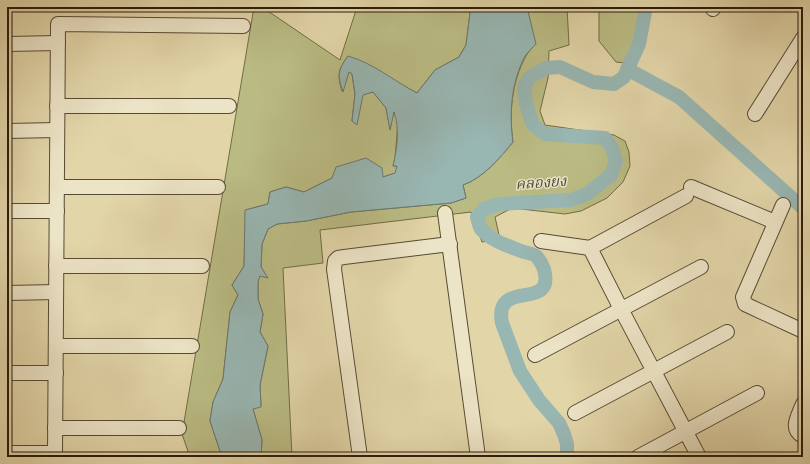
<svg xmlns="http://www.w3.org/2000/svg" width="810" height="464" viewBox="0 0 810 464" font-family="Vollkorn,'Noto Serif Thai',serif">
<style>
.green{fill:#babb83;stroke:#726b48}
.water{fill:#98b6b2;stroke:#6c7870}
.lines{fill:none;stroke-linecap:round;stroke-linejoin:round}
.canal{stroke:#98b6b2;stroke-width:14}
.minor-casing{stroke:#574a34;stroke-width:16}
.minor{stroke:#ece4c6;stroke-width:14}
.labels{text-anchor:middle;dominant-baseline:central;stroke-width:3;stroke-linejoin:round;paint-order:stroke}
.water-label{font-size:15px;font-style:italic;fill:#4a4a3f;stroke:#ece4c6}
</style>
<rect width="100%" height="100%" fill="#e2d5a8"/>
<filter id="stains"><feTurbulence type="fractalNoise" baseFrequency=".005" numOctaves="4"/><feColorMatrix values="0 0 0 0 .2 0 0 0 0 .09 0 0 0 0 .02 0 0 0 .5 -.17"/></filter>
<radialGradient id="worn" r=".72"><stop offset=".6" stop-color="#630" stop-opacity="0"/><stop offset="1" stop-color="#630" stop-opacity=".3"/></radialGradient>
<!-- green -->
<g class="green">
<path d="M254,7H262L340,60L357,7H468L470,13L466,45L459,57L435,70L417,93L348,56C338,70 337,75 342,91L349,72L352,74L355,94L352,121L357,124L362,95L373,92L386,108L390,129L394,111L398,123L395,158L393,166H397L396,173L383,177L332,178L304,192L286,187L270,192L268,204L246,210L244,266L232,285L238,295L230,312L223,379L213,402L210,421L222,457H190L182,434Z"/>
<path d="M527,7H567L569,45L549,51L548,78L540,111L545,125L614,135L625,141L629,152L630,166L623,182L607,198L581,211L565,214L512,208L495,217L500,239L482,242L471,212L320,230L323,263L283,268L292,457H261L262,440L253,409L261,406L260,385L268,346L260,332L263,314L258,299V282L259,276L267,277L261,267L262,244L268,229L277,224L306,221L351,212L451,203L466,198L463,185C483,178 500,158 513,142C509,114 511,83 526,56C528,52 532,48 535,44Z"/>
<polygon points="599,7 642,7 629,58 625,63 616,62 599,41"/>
</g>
<!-- water -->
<path class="water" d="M468,7H527L536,44C532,48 528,52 525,56C511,83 509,114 513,142C500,158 483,178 463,185L466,198L451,203L351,212L306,221L277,224L268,229L262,244L261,267L268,278L260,276L258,282V299L263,314L260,332L268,346L260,385L261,407L253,409L262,440L261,457H222L210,421L213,402L223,379L230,312L238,295L232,285L244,266L245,210L268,204L270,192L286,187L304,192L332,178L336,167L366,158L382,168L383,177L395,173L397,166H393C397,149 400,129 394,112L390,130L386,108L373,92L363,95L357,125L352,121L355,94L352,74L349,72L343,92C337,75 338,70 348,56C373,63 394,81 417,93L435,70L459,57L466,45L470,13Z"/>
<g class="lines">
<!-- canal -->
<g class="canal">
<polyline points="627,69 679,97 803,208"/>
<path d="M567,457V444L564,434L559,423L539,400L520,371L502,323C493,277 556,313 544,269C542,264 540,260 536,256C532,253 526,253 521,251C508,246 490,240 481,229C479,226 478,221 477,217L484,209L499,204L571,200L587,194L611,175L616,161L612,148L605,138L545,134L533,125L526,104L524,86L530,77L546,68L560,67L593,82L614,84L624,77L639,44L646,7"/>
</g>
<defs>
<g id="minor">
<polyline points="713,9 714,7"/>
<polyline points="7,44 58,43"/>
<polyline points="57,106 229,106"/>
<polyline points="755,114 803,38"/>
<polyline points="7,131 57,130"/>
<polyline points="57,187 218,187"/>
<polyline points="691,187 775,222"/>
<polyline points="686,196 590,248 621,309 699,457"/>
<polyline points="783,205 743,297 745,304 749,306 803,331"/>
<polyline points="7,211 57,211"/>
<polyline points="445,213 478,457"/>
<polyline points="541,241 590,248"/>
<polyline points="56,266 202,266"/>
<polyline points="7,293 56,292"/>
<polyline points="56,346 192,346"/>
<polyline points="535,355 701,267"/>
<polyline points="7,373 56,373"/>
<path d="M803,404C799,415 789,429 803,436"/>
<polyline points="575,413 727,332"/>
<polyline points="55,428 179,428"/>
<polyline points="7,453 55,453 58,24 243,26"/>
<polyline points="360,457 334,269 335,261 338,258 344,257 450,244"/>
<polyline points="638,457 757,393"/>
</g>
</defs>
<!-- minor casing -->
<use href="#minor" class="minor-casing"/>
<!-- minor -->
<use href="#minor" class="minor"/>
</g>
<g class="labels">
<!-- water labels -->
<g class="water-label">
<text transform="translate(541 184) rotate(-4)">คลองยง</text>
</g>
</g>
<!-- margin -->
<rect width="810" height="464" fill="none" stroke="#e2d5a8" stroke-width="24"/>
<rect x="8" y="8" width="794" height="448" fill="none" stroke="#291b0e" stroke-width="2"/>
<rect x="12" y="12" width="786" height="440" fill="none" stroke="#291b0e"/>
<rect width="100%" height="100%" filter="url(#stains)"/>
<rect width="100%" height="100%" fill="url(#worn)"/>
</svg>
